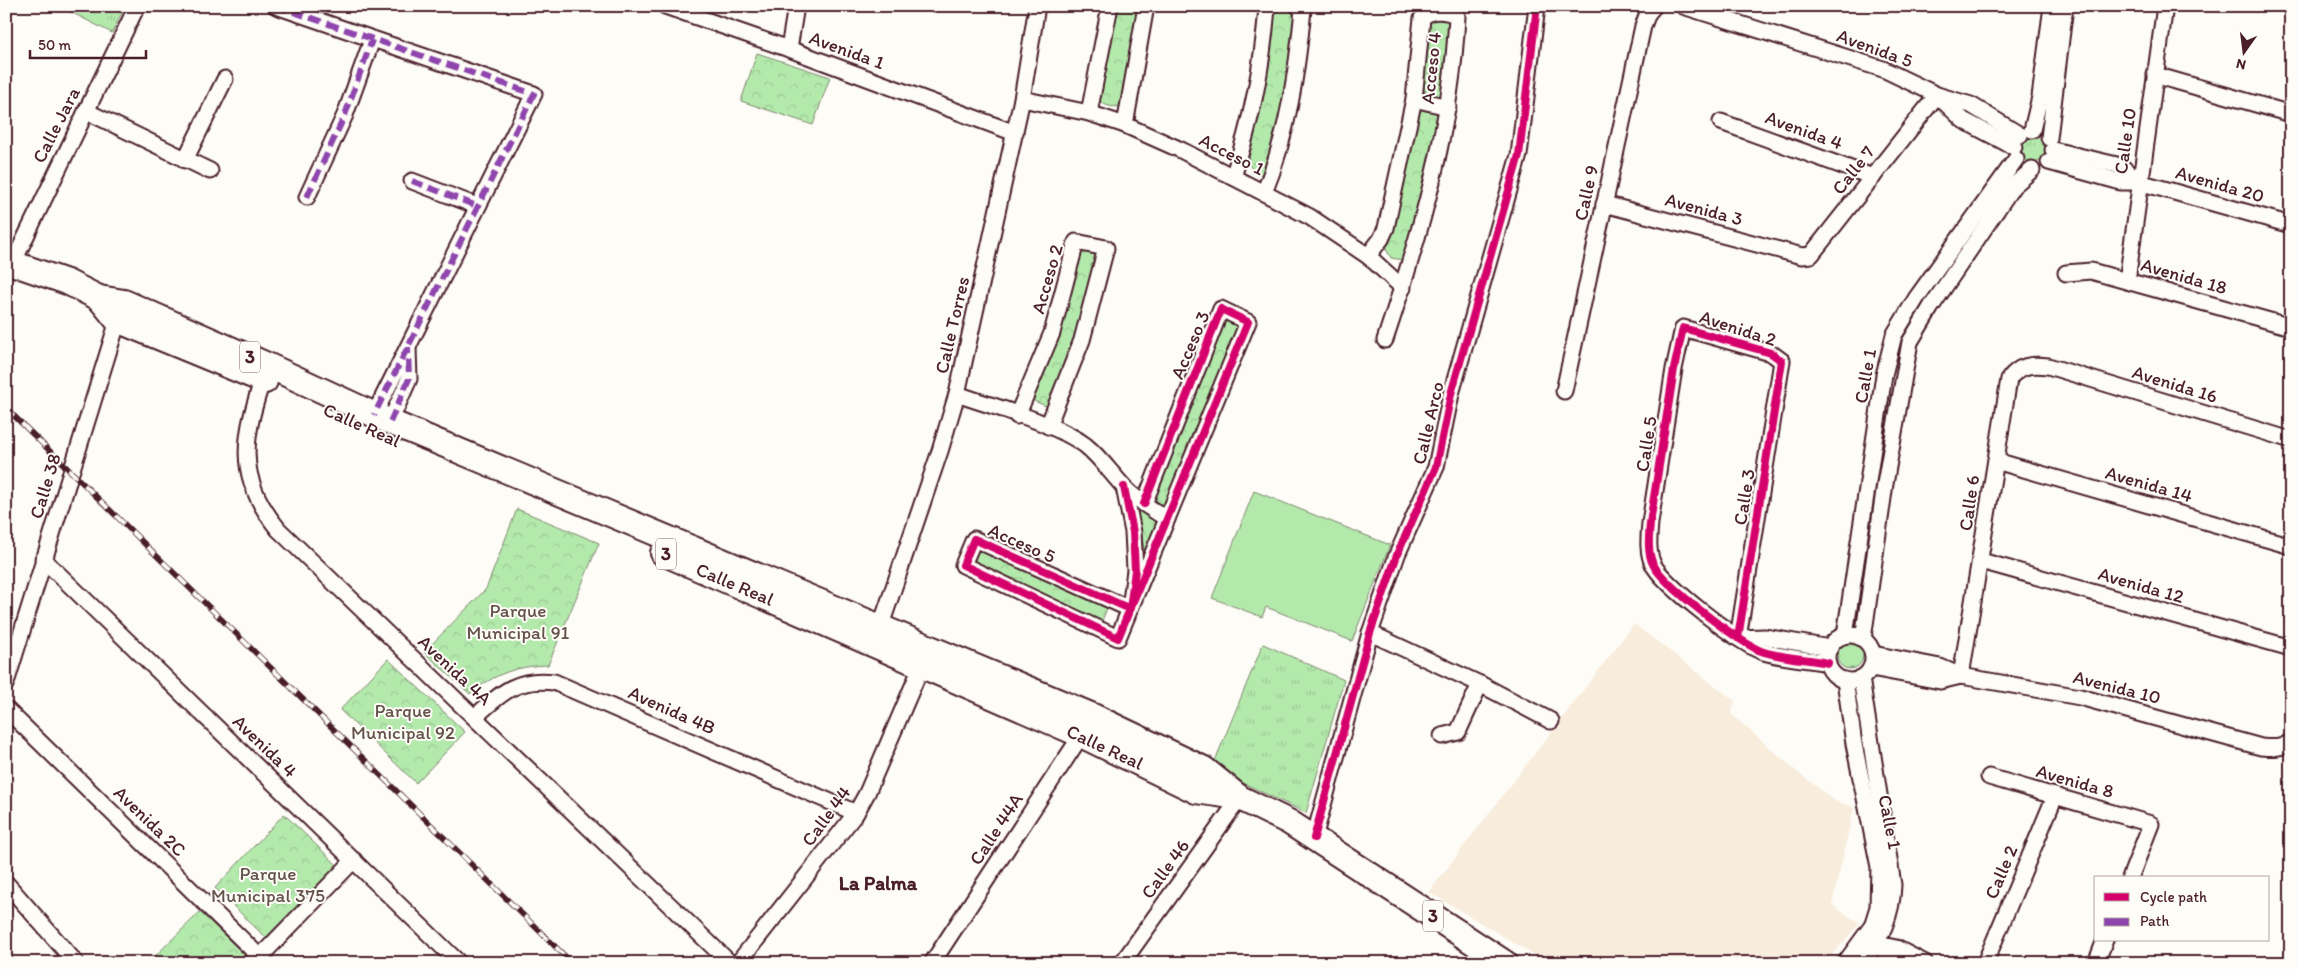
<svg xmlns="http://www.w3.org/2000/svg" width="2297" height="969" viewBox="0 0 2297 969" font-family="Itim,sans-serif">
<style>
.built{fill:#f8ecdc}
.grass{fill:url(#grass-tufts);stroke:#7e846c}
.park{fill:url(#park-crowns);stroke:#7e846c}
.pitch{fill:#b3eaac;stroke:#7e846c}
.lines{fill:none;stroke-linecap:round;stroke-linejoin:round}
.minor-casing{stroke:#4a1f2b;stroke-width:19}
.primary-casing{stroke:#4a1f2b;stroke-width:28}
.minor{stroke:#fdfcf7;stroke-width:15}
.primary{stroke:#fdfcf7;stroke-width:24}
.rail-casing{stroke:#4a1f2b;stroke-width:5.5}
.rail{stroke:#fdfcf7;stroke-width:4;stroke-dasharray:11;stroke-linecap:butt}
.quiet{stroke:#8e44ad;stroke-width:6;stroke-dasharray:12 6;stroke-linecap:butt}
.cycleway-casing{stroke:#fdfcf7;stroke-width:11}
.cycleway{stroke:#d6006c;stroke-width:8}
.labels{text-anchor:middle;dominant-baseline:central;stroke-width:4;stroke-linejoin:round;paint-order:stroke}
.shield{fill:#fdfcf7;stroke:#806168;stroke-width:1}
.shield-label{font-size:18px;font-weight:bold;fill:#4a1f2b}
.street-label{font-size:19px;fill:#4a1f2b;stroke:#fdfcf7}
.park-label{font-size:19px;fill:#64524b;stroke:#fdfcf7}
.neighbourhood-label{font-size:20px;font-weight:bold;fill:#4a1f2b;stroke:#fdfcf7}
</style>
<defs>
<pattern id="grass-tufts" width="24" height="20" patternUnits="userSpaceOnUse" patternTransform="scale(1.25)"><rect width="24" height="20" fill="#b3eaac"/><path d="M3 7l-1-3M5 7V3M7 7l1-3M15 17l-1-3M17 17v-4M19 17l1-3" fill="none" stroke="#9bc894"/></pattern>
<pattern id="park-crowns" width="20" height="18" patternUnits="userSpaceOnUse" patternTransform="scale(1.25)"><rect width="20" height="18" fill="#b3eaac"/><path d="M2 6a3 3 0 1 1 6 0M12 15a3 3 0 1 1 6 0" fill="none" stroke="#9bc894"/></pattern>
</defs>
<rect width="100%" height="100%" fill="#fdfcf7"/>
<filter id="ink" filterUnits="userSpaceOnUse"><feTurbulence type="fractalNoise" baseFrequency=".02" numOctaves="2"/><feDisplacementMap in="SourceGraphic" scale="10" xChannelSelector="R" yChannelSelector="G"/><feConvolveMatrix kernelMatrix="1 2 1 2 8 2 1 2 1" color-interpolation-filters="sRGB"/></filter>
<g filter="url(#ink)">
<!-- built -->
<polygon class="built" points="1634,624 1735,701 1731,714 1796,771 1835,801 1854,807 1832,905 1860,923 1825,963 1548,963 1429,892"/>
<!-- grass -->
<g class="grass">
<polygon points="59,6 125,6 112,33"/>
<circle cx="2033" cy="150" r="13"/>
<circle cx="1850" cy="656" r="13"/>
<polygon points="1263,644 1344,680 1306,813 1212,768"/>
</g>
<!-- park -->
<g class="park">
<path d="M1115,6H1141L1122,106C1112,108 1103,106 1097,98Z"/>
<polygon points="1279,6 1294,9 1299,13 1291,88 1263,175 1254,172 1248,163 1266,83 1273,13"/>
<polygon points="1444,15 1453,24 1444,97 1431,97 1424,90 1429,20"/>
<polygon points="757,53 830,77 813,125 741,101"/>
<polygon points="1433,107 1443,115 1408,255 1403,260 1391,258 1386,249 1420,109"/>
<polygon points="1082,250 1099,253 1078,335 1048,407 1032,400 1062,326"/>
<polygon points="1223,319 1239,326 1165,509 1152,496"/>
<polygon points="1133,502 1159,524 1145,558 1141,530"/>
<path d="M517,509L599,543L548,665C516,666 494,674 470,694L424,652L486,589Z"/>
<polygon points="978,546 1108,606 1101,623 971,563"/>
<polygon points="388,659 465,732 416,783 340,710"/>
<polygon points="284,814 337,865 266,938 215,888"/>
<polygon points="200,912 249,959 245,963 148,963"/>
</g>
<!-- pitch -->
<polygon class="pitch" points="1254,491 1390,545 1352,641 1266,607 1262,617 1212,598"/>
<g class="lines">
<defs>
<g id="minor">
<polyline points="276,6 534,94 374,415"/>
<polyline points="665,6 789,49 1015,133"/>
<polyline points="1683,6 1883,69 1937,95 1971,105 2020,135"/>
<polyline points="789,49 796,6"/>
<polyline points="2155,75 2291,114"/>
<polyline points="1938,96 1963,120 2014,147"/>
<polyline points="1022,99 1089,113 1125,125 1181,150 1310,217 1368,256 1403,288"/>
<polyline points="1414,99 1448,107"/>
<polyline points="86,111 210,171"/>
<polyline points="1089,113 1110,6"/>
<polyline points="1721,122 1873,177"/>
<polyline points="1125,125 1146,6"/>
<polyline points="2032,130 2040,97 2052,6"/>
<polyline points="2049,138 2065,6"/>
<polyline points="2053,150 2121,166 2139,182"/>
<polyline points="185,160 225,79"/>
<polyline points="2049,162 2121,182 2139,182 2291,225"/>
<path d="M1233,177C1252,119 1262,69 1267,8L1269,6"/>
<polyline points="412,181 477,206"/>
<path d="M1264,193C1288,134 1297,72 1303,9L1298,6"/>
<polyline points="307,197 345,115 372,40"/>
<polyline points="1604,204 1802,256 1811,255 1937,95"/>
<path d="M1368,256L1381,239L1386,228L1414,99L1422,18C1431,9 1446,10 1457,16C1452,127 1420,235 1385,340"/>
<polyline points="13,263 137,6"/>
<polyline points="2066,273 2091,271 2291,327"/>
<polyline points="2127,281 2165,6"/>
<path d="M265,372C244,436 234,474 278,529L730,963"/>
<polyline points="1564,391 1643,26 1648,13 1654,6"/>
<path d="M957,394C993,407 1056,423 1085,445C1100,457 1111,473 1124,487C1136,500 1152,509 1167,519"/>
<polyline points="1017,416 1052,333 1076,242 1106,248 1082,340 1048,426"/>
<polyline points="390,422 409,379 408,348"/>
<polyline points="1996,461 2291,546"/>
<polyline points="1124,487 1133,532 1135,570 1130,609 974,539 963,565 1118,638 1248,322 1221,309 1144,504"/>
<polyline points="43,559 459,963"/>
<polyline points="1981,561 2291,648"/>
<polyline points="1370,633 1480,684 1551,721"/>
<polyline points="878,634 940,451 957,394 1022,99 1037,6"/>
<polyline points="1845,635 1884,375 1894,335 1917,297 2016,159"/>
<circle cx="1850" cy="658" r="23"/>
<path d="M1738,638L1782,361L1771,353L1683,328L1674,369L1650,523C1649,536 1647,552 1653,564C1662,584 1743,646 1764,652C1784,658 1807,659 1828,663"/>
<polyline points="1738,638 1765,637 1830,648"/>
<polyline points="1863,639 1885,484 1910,342 1931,307 2013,186 2032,170"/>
<path d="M1873,654L1940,667L1961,676L2080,697L2261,747C2272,748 2282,749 2291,741"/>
<polyline points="1871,668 1940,681 1961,676"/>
<path d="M1961,676L2009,379C2019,365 2032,364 2048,366L2291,440"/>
<path d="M1861,678L1893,885C1892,916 1881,938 1863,963"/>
<polyline points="1845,680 1854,744 1879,867 1878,907 1872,926 1845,963"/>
<polyline points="6,683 120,314"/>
<polyline points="6,709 266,963"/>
<path d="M475,717C501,693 517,677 554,682L856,813"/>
<polyline points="1442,736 1458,732 1480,684"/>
<polyline points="1989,777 2151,824 2130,878"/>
<polyline points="1314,838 1370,633 1397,555 1436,467 1451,394 1519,155 1537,6"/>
<polyline points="6,883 76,963"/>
<polyline points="1877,944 1896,948 1925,963"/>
<polyline points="1877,944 1890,957 1902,963"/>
<polyline points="254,963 354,860"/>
<polyline points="738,963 856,813 867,793 925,658"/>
<polyline points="932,963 1086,728"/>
<polyline points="1122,963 1240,798"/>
<polyline points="1985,963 2055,796"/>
<polyline points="2096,963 2105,940"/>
</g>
<g id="primary">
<polyline points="6,261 67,282 99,298 124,302 267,365 390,422 1093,716 1204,769 1240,798 1289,822 1505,963"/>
<polyline points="99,298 117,320 265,381"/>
<polyline points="663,553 1081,735 1196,791 1238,797"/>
</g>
</defs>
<!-- minor casing -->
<use href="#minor" class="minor-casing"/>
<!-- primary casing -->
<use href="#primary" class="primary-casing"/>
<!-- minor -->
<use href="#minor" class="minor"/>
<!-- primary -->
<use href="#primary" class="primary"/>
<defs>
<polyline id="rail" points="6,408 572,963"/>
</defs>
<!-- rail casing -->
<use href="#rail" class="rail-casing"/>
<!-- rail -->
<use href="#rail" class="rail"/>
<!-- quiet -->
<g class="quiet">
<polyline points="276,6 534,94 374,415"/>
<polyline points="412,181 477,206"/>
<polyline points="307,197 345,115 372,40"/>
<polyline points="390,422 409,379 408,347"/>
</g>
<defs>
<g id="cycleway">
<polyline points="1124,487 1133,532 1135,570 1130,609 974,539 963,565 1118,638 1248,322 1221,309 1144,504"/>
<path d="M1738,638L1782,361L1771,353L1683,328L1674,369L1650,523C1649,536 1647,552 1653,564C1662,584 1743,646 1764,652C1784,658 1807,659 1828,663"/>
<polyline points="1314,838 1370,633 1397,555 1436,467 1451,394 1519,155 1537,6"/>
</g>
</defs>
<!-- cycleway casing -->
<use href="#cycleway" class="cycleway-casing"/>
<!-- cycleway -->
<use href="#cycleway" class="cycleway"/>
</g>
</g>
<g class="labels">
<!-- shield labels -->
<g class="shield">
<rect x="240" y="341.5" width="20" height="31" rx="4"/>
<rect x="656" y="538.5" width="20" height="31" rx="4"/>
<rect x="1423" y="900.5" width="20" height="31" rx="4"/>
</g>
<g class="shield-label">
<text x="250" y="357">3</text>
<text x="666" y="554">3</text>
<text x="1433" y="916">3</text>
</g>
<!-- street labels -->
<g class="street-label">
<text transform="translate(1875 48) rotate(20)">Avenida 5</text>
<text transform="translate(847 50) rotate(20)">Avenida 1</text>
<text transform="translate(1431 68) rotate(-84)">Acceso 4</text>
<text transform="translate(56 125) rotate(-63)">Calle Jara</text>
<text transform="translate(1804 130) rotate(20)">Avenida 4</text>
<text transform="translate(2125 141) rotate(-82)">Calle 10</text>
<text transform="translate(1232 154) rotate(27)">Acceso 1</text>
<text transform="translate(1853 170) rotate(-52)">Calle 7</text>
<text transform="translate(2220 184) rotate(16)">Avenida 20</text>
<text transform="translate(1586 193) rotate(-78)">Calle 9</text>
<text transform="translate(1704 209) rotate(15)">Avenida 3</text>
<text transform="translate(2184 276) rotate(16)">Avenida 18</text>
<text transform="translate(1047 279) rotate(-74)">Acceso 2</text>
<text transform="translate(952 325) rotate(-77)">Calle Torres</text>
<text transform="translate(1738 328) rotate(18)">Avenida 2</text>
<text transform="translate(1190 345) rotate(-67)">Acceso 3</text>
<text transform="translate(1865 376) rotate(-80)">Calle 1</text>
<text transform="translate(2175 384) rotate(17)">Avenida 16</text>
<text transform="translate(1428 423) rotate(-77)">Calle Arco</text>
<text transform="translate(362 425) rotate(24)">Calle Real</text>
<text transform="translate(1646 444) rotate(-81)">Calle 5</text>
<text transform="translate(2149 484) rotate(16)">Avenida 14</text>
<text transform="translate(45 486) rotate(-73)">Calle 38</text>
<text transform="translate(1744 497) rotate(-81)">Calle 3</text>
<text transform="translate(1969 503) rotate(-82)">Calle 6</text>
<text transform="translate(1022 543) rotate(24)">Acceso 5</text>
<text transform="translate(735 584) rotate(23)">Calle Real</text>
<text transform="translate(2141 585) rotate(16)">Avenida 12</text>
<text transform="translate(455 670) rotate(43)">Avenida 4A</text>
<text transform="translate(2117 687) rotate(14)">Avenida 10</text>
<text transform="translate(672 710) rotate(24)">Avenida 4B</text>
<text transform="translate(265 746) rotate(44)">Avenida 4</text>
<text transform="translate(1105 747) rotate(25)">Calle Real</text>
<text transform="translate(2075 781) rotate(16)">Avenida 8</text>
<text transform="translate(826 816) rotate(-54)">Calle 44</text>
<text transform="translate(150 821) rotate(44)">Avenida 2C</text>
<text transform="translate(1890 822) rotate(79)">Calle 1</text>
<text transform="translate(996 829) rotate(-57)">Calle 44A</text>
<text transform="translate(1165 869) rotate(-54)">Calle 46</text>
<text transform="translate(2001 872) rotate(-67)">Calle 2</text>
</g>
<!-- park labels -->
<g class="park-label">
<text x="518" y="610">Parque<tspan x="518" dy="22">Municipal 91</tspan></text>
<text x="403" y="710">Parque<tspan x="403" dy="22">Municipal 92</tspan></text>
<text x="268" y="873">Parque<tspan x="268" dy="22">Municipal 375</tspan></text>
</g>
<!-- neighbourhood labels -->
<g class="neighbourhood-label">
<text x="878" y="883">La Palma</text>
</g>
</g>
<!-- margin -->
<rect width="2297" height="969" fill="none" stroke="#fdfcf7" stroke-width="25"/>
<rect x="12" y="12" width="2272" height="944" fill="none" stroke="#4a1f2b" stroke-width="2" filter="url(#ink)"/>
<!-- legend -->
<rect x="2094" y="876" width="175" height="65" fill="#fdfcf7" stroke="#b5a4a5"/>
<rect x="2104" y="893" width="25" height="8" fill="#d6006c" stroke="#b5a4a5"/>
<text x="2140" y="902" font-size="15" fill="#4a1f2b">Cycle path</text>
<rect x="2104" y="918" width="25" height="8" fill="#8e44ad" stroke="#b5a4a5"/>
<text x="2140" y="926" font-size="15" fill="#4a1f2b">Path</text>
<!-- north arrow -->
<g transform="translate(2244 52) rotate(194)" stroke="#fdfcf7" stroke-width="4" paint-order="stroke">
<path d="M0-4L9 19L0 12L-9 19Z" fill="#4a1f2b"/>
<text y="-8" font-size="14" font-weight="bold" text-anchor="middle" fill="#4a1f2b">N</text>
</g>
<!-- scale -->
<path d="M30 50v8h116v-8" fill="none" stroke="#4a1f2b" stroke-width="2.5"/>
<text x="38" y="50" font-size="15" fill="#4a1f2b" stroke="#fdfcf7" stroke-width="4" paint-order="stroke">50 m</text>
</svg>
